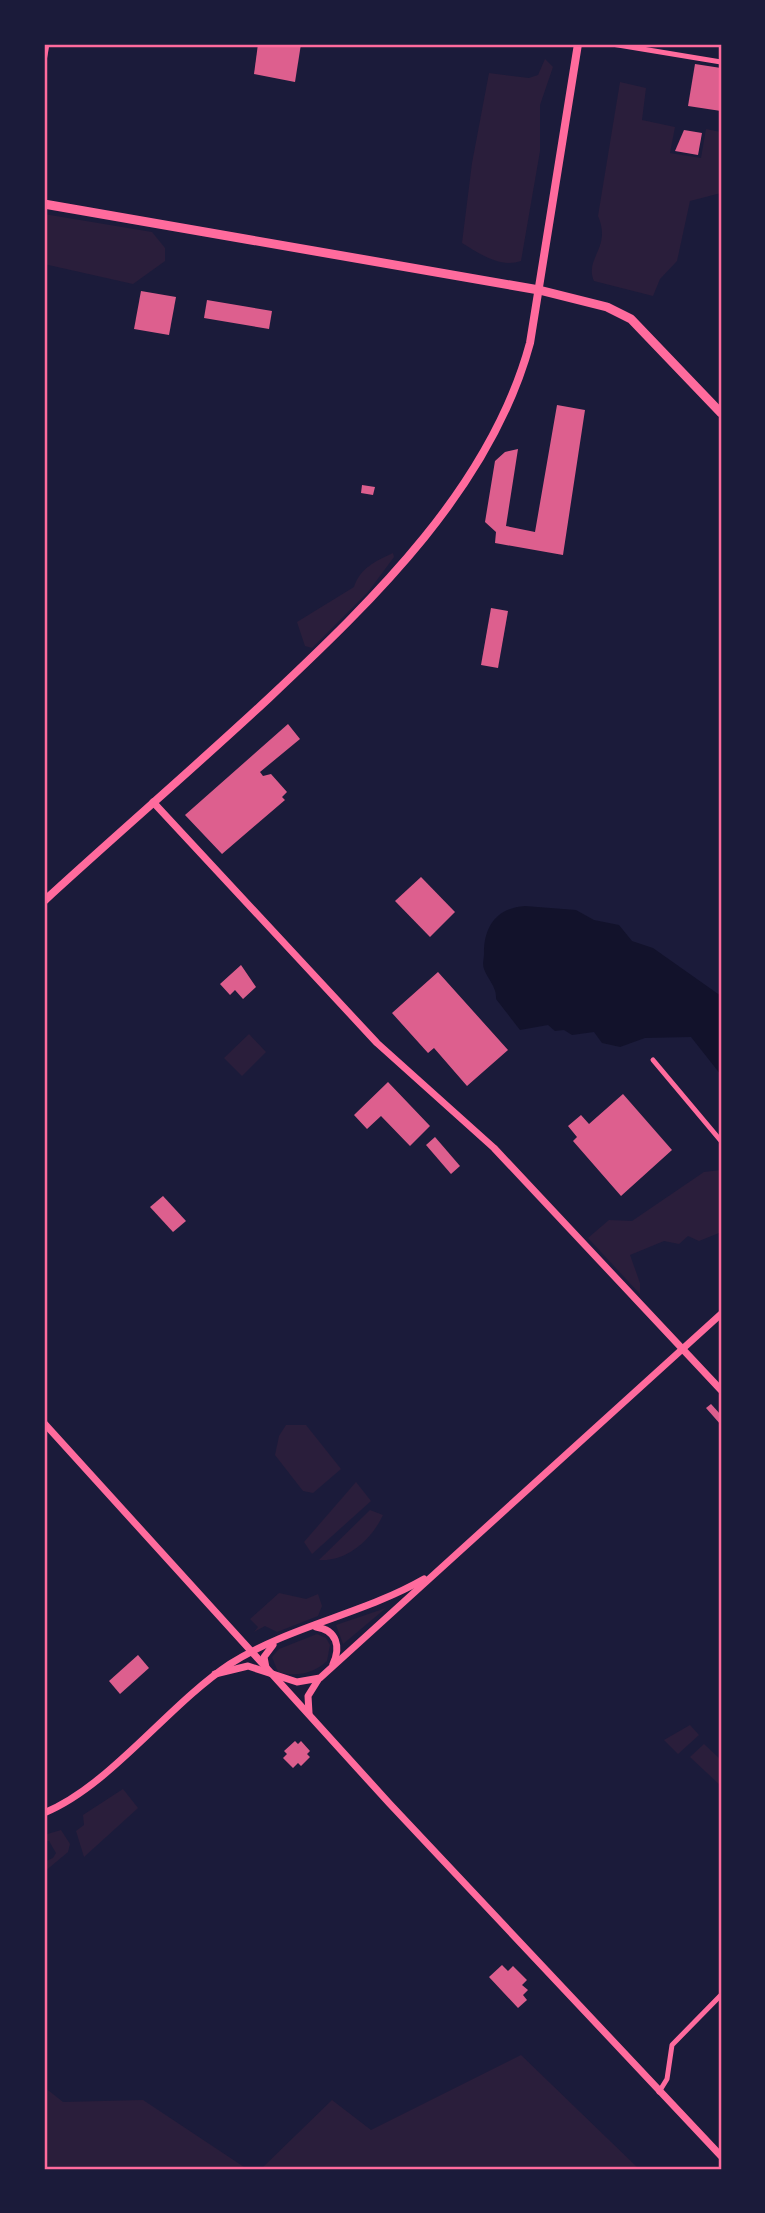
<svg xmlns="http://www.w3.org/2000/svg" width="765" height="2213" viewBox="0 0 765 2213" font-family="Rubik,sans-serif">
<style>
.green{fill:#2a1e3b}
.water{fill:#12122b}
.building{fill:#dd5f8e}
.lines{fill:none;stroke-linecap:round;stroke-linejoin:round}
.minor{stroke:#ff6b9d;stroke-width:5}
.tertiary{stroke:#ff6b9d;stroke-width:7}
.secondary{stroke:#ff6b9d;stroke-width:8}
.primary{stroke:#ff6b9d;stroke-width:9}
.neatline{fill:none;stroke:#ff6b9d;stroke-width:2.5}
</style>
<rect width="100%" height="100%" fill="#1b1b3a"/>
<!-- green -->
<g class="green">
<path d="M545,59L553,67L540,105V151L521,261C500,268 480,254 462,243L472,163L489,73L529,78L538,75Z"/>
<path d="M620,82L646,88L642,120L675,127L670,153L701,158L706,129L721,132V193L690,201L677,261L660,279L653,296L594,281C584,258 612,248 598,216Z"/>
<polygon points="44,214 152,232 165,248 165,261 133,284 44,264"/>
<path d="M393,553L394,557L368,592L312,648L305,646L297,622L354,587C360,568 376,561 393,553Z"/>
<polygon points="249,1034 266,1052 242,1076 224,1058"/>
<polygon points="721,1170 721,1239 719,1241 719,1233 699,1241 688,1236 679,1244 664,1241 630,1255 640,1283 640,1294 588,1238 609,1220 632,1221 704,1172"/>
<polygon points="286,1425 306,1425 341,1469 313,1493 303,1491 275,1455 279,1436"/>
<polygon points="356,1482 371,1501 312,1554 304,1542"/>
<path d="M370,1510L383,1515C372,1539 347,1562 319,1560Z"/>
<polygon points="279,1593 306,1599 318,1594 322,1606 318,1616 277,1632 265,1626 254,1632 258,1627 250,1619"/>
<polygon points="386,1608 343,1644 336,1625"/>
<path d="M317,1634L326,1638L330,1645L327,1661C312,1674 297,1677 278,1672L272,1657L279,1649Z"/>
<polygon points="690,1725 699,1735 678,1754 664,1740"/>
<polygon points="704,1744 721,1760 721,1786 690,1757"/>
<polygon points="123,1789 138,1808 84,1857 76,1831 84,1825 83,1815"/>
<polygon points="61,1830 70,1844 68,1852 44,1872 44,1862 53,1858 56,1853 49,1841 44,1841 44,1835"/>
<polygon points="521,2055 639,2169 261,2169 332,2100 371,2130"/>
<polygon points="44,2087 63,2102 143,2100 247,2169 44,2169"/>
</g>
<!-- water -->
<path class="water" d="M525,906L576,910L594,920L619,925L632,941L653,948L721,996V1075L691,1037L645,1038L620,1047L602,1043L594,1032L572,1035L564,1030L555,1031L548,1025L520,1030L496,999C497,987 488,980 484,969C482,964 484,959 484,953C484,926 497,908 525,906Z"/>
<!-- building -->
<g class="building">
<polygon points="258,44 301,44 295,82 254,74"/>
<polygon points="695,64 721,68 721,111 688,106"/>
<polygon points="684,130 702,133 698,155 675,151"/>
<polygon points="141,291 176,297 169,335 134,329"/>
<polygon points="207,300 272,311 269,329 204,318"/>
<polygon points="557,405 585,410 563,555 495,543 496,532 485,522 495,461 505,452 518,449 506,526 535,532"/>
<polygon points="362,485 375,487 373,495 361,493"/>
<polygon points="491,608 508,611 498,668 481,665"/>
<polygon points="288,724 300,739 260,772 263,776 271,774 287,792 282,797 285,800 222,854 185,815"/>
<polygon points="421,877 455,912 430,937 395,901"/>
<polygon points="241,965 256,987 243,999 235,990 230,995 220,984"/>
<polygon points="438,972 508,1050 467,1086 434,1048 428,1053 392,1013"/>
<polygon points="388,1082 430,1126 410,1146 381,1116 367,1129 354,1115"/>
<polygon points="623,1094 672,1150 621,1196 573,1141 577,1137 568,1126 581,1115 589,1124"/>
<polygon points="435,1137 460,1166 451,1174 426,1145"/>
<polygon points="163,1196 186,1221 173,1232 150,1207"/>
<polygon points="711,1404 721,1415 721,1425 706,1408"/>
<polygon points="138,1655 149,1668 120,1694 109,1681"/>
<polygon points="295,1741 298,1744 301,1741 310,1751 307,1754 310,1757 301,1766 298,1763 293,1768 283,1758 287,1754 284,1751"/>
<polygon points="502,1965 508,1971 513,1966 527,1980 522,1985 528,1990 523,1995 527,2000 518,2008 489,1977"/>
</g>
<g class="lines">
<!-- minor -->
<g class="minor">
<polyline points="612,44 721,62"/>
<polyline points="44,61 47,44"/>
<polyline points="653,1060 721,1141"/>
<polyline points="659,2092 667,2079 672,2045 721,1995"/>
</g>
<!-- tertiary -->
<g class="tertiary">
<polyline points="153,802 377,1043 494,1148 721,1390"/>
<polyline points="44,1423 389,1803 721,2156"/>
<path d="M316,1627C337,1630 341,1647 333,1664"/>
<polyline points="266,1668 264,1657 273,1645"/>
<polyline points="215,1674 248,1666 297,1682 320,1678 721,1314"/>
<polyline points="309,1713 308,1696 318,1680"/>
<path d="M44,1813C110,1786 168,1705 230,1664C290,1626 363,1614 424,1579"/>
</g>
<!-- secondary -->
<path class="secondary" d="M44,901C118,833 195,767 269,698C374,599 491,487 530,343L578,44"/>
<!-- primary -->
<polyline class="primary" points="44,204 539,290 607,307 631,319 721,413"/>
</g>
<!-- border -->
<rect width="765" height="2213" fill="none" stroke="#1b1b3a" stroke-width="91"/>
<rect x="46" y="46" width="674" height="2122" class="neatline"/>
</svg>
